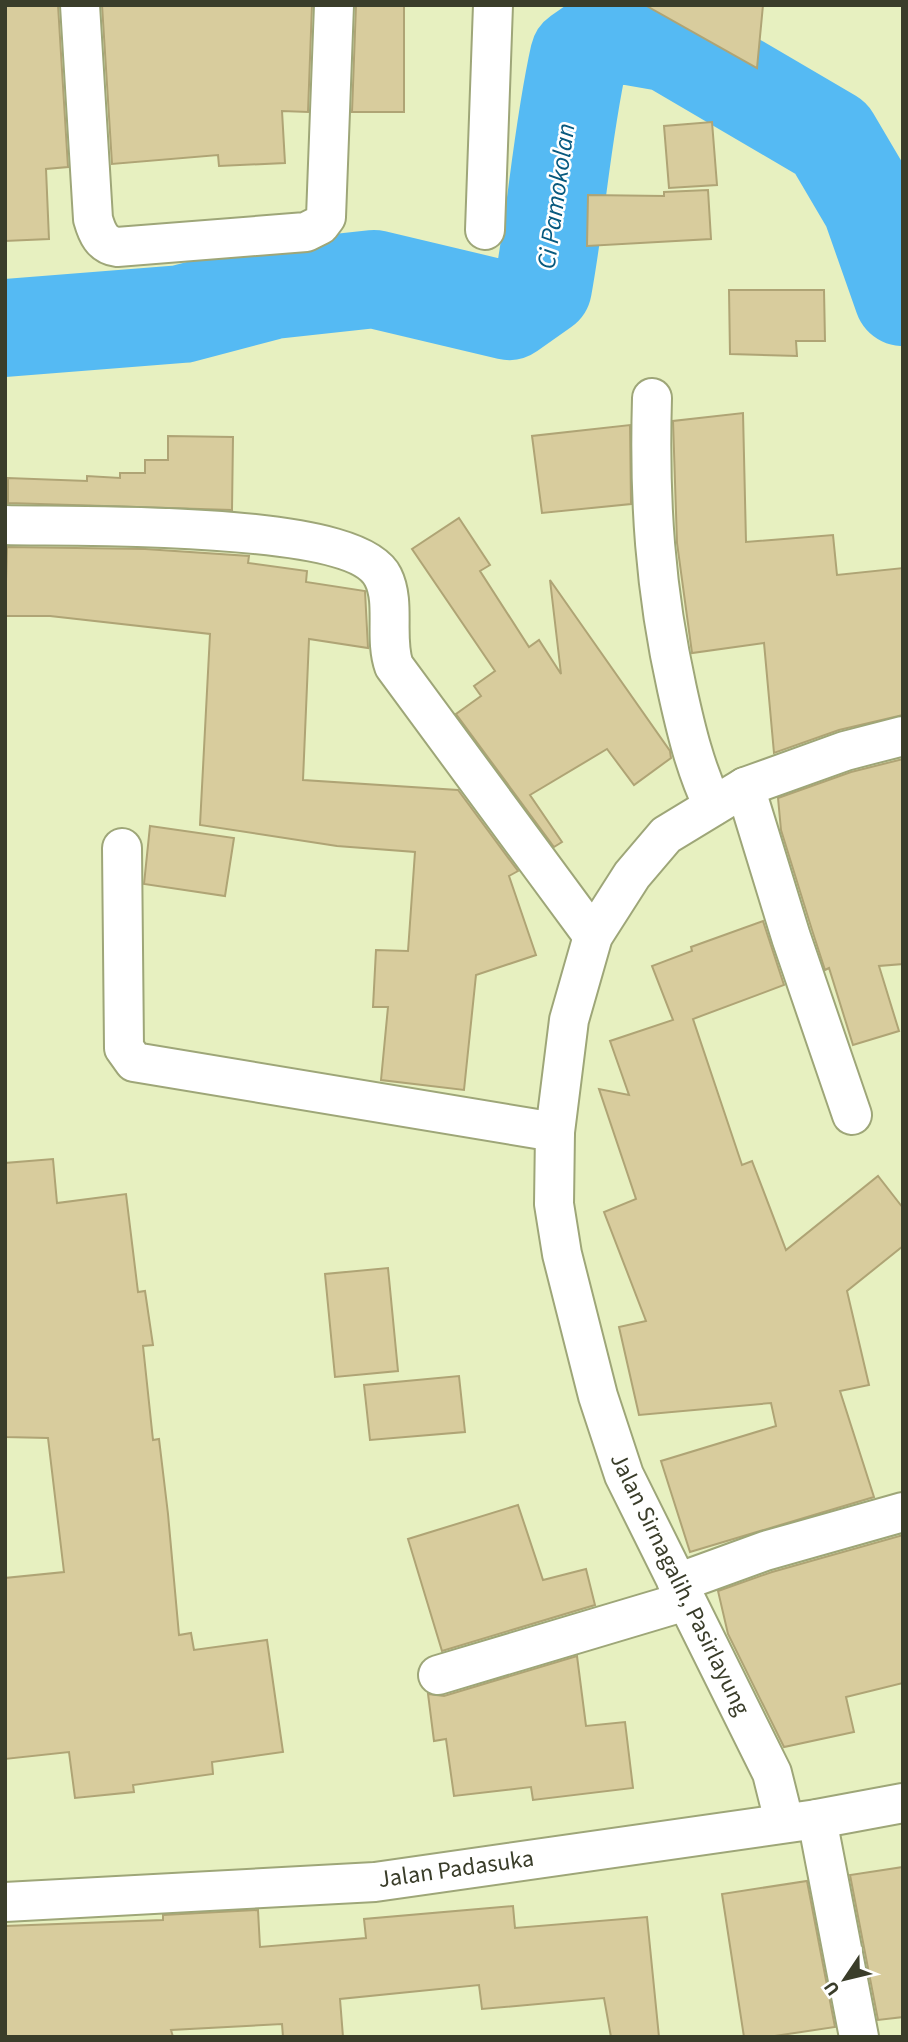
<svg xmlns="http://www.w3.org/2000/svg" width="908" height="2042" viewBox="0 0 908 2042" font-family="'Source Sans 3',sans-serif">
<style>
.lines{fill:none;stroke-linecap:round;stroke-linejoin:round}
.river{stroke:#55baf3;stroke-width:98}
.building{fill:#d8cc9d;stroke:#afa475;stroke-width:2}
.street-casing{stroke:#9ea678;stroke-width:42}
.secondary-casing{stroke:#9ea678;stroke-width:42}
.street{stroke:#fff;stroke-width:38}
.secondary{stroke:#fff;stroke-width:38}
.labels{text-anchor:middle;dominant-baseline:central;stroke-width:5;stroke-linejoin:round;paint-order:stroke}
.street-label{font-size:24px;fill:#3a3d2a;stroke:#fff}
.water-label{font-size:26px;font-style:italic;fill:#07597e;stroke:#fff}
</style>
<rect width="100%" height="100%" fill="#e7f0c0"/>
<g class="lines">
<!-- river -->
<path class="river" d="M5,328L182,314L273,290L374,279L509,311L543,287C557,210 562,132 579,56L612,33L669,43L831,138L871,206L903,297"/>
</g>
<!-- building -->
<g class="building">
<polygon points="5,5 58,5 68,167 46,169 49,239 5,241"/>
<polygon points="102,5 312,5 308,112 282,111 285,163 219,166 218,155 112,164"/>
<polygon points="356,5 404,5 404,112 352,112"/>
<polygon points="645,5 763,5 757,68"/>
<polygon points="712,122 717,185 669,188 664,126"/>
<polygon points="708,190 711,239 587,246 588,195 664,196 664,192"/>
<polygon points="729,290 824,290 825,341 796,341 797,356 730,354"/>
<polygon points="743,413 746,542 833,535 837,575 903,568 903,715 839,730 774,753 764,643 692,653 677,543 673,421"/>
<polygon points="630,425 631,504 542,513 532,436"/>
<polygon points="168,436 233,437 232,510 8,503 8,478 87,481 87,476 120,478 120,473 145,473 145,460 168,460"/>
<polygon points="459,518 490,565 480,571 529,647 539,640 561,674 550,580 670,751 671,758 634,785 607,749 530,795 562,842 554,847 456,714 481,696 474,686 495,671 412,549"/>
<polygon points="7,547 145,549 249,556 248,563 307,571 306,582 365,591 368,648 309,639 303,780 458,790 518,871 509,876 536,955 476,975 464,1090 381,1080 388,1007 373,1007 376,950 408,951 415,852 337,846 200,825 210,634 50,616 5,616"/>
<polygon points="903,759 903,964 879,966 899,1031 853,1045 829,968 825,970 812,930 781,830 778,798 851,772"/>
<polygon points="150,826 234,838 225,896 144,884"/>
<polygon points="763,921 784,985 693,1019 742,1165 752,1161 786,1250 878,1176 903,1208 903,1246 847,1291 869,1385 840,1391 874,1497 690,1552 661,1461 776,1426 771,1403 639,1415 619,1327 646,1321 604,1212 636,1199 599,1089 629,1095 610,1041 673,1020 652,966 692,951 691,947"/>
<polygon points="53,1159 57,1203 126,1194 138,1292 145,1291 153,1345 143,1346 153,1440 159,1439 168,1514 179,1635 191,1633 194,1650 267,1640 283,1752 212,1762 213,1774 133,1785 134,1792 75,1798 69,1752 5,1759 5,1578 64,1572 48,1438 5,1437 5,1163"/>
<polygon points="388,1268 398,1371 335,1377 325,1274"/>
<polygon points="459,1376 465,1432 370,1440 364,1385"/>
<polygon points="518,1505 543,1580 586,1569 595,1605 442,1651 408,1539"/>
<polygon points="903,1535 903,1683 846,1697 854,1732 784,1747 728,1634 718,1591 772,1572"/>
<polygon points="577,1656 586,1726 625,1722 633,1788 533,1800 531,1787 454,1796 446,1739 434,1741 428,1694 444,1696"/>
<polygon points="903,1867 903,2017 878,2020 850,1875"/>
<polygon points="807,1881 835,2027 768,2037 744,2037 722,1894"/>
<polygon points="513,1906 515,1928 647,1917 659,2037 611,2037 604,1998 482,2009 479,1985 340,1999 343,2037 283,2037 282,2024 171,2030 173,2037 5,2037 5,1926 163,1920 163,1915 258,1910 260,1947 366,1938 364,1919"/>
</g>
<g class="lines">
<defs>
<g id="street">
<path d="M80,5L93,219C97,233 102,245 117,247L306,232L320,225L326,217L334,5"/>
<polyline points="485,230 493,5"/>
<path d="M652,398C649,500 655,590 677,689C686,730 695,768 713,806"/>
<path d="M5,525C69,527 355,519 383,577C396,603 384,638 394,666L593,936"/>
<polyline points="745,787 791,937 852,1115"/>
<polyline points="122,848 124,1048 134,1062 555,1132"/>
<polyline points="677,1583 765,1551 903,1512"/>
<polyline points="438,1675 686,1601"/>
<polyline points="817,1819 859,2037"/>
<polyline points="784,1821 772,1773 624,1475 598,1396 562,1254 554,1204 555,1132 569,1020 593,936 632,875 666,835 745,787 845,751 903,736"/>
</g>
<polyline id="secondary" points="5,1902 375,1882 817,1819 903,1803"/>
</defs>
<!-- street casing -->
<use href="#street" class="street-casing"/>
<!-- secondary casing -->
<use href="#secondary" class="secondary-casing"/>
<!-- street -->
<use href="#street" class="street"/>
<!-- secondary -->
<use href="#secondary" class="secondary"/>
</g>
<g class="labels">
<!-- street labels -->
<g class="street-label">
<text transform="translate(680 1584) rotate(64)">Jalan Sirnagalih, Pasirlayung</text>
<text transform="translate(456 1869) rotate(-8)">Jalan Padasuka</text>
</g>
<!-- water labels -->
<g class="water-label">
<text transform="translate(556 196) rotate(-82)">Ci Pamokolan</text>
</g>
</g>
<!-- border -->
<rect width="908" height="2042" fill="none" stroke="#3a3d2a" stroke-width="14"/>
<!-- north arrow -->
<g transform="translate(845 1979) rotate(235)" stroke="#ffffff" stroke-width="5" paint-order="stroke">
<path d="M0-5L12 26L0 18L-12 26Z" fill="#3a3d2a"/>
<text y="-10" font-size="19" font-weight="bold" text-anchor="middle" fill="#3a3d2a">U</text>
</g>
</svg>
